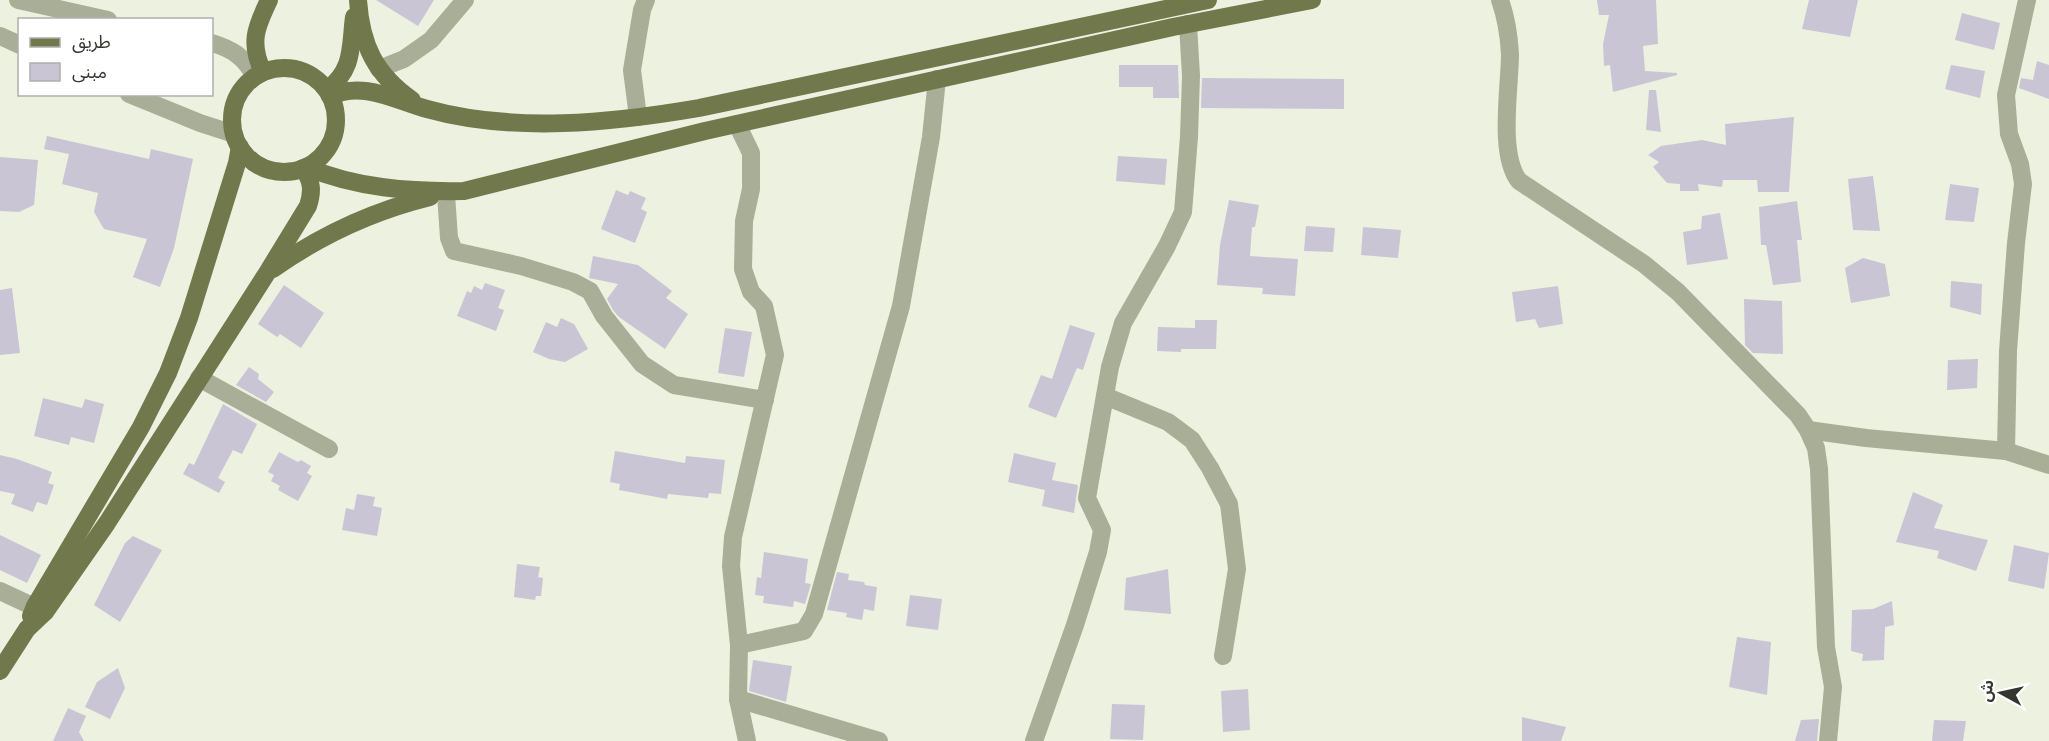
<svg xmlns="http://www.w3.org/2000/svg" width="2049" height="741" viewBox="0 0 2049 741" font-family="Commissioner,'Noto Sans Arabic',sans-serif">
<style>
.building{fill:#cac5d4}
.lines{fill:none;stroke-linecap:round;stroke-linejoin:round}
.street{stroke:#a9ae96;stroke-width:18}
.primary{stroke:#71784c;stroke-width:18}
</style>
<rect width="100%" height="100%" fill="#edf1e0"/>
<!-- building -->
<g class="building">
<polygon points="376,0 434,0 418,26"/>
<polygon points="1597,0 1656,0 1658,44 1643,46 1645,71 1677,73 1677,75 1613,92 1610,65 1604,66 1603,44 1609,15 1599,15"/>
<polygon points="1809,0 1858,0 1850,37 1802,29"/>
<polygon points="1962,13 2000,23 1994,50 1955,40"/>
<polygon points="2037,61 2049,65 2049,99 2019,88 2021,78 2033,80"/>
<polygon points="1119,65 1178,65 1179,98 1153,98 1153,87 1119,87"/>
<polygon points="1951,65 1985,71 1980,98 1945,89"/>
<polygon points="1202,78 1344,79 1344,109 1201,108"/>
<polygon points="1649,90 1656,90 1661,132 1646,130"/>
<polygon points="1794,117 1789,192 1758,192 1757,180 1723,180 1722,187 1698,184 1699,191 1680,191 1680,184 1667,183 1653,167 1659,162 1648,155 1661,146 1702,140 1726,145 1725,124"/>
<polygon points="47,136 149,159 151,149 193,159 174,248 160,287 133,277 147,239 104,229 94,212 98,193 62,184 69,154 44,149"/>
<polygon points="1118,156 1167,159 1165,185 1116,181"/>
<polygon points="0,157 38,160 34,205 19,212 0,211"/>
<polygon points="1873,176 1880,231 1853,230 1848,179"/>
<polygon points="1950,184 1979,188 1974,222 1945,220"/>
<polygon points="616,190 628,195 630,191 646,198 641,209 647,212 635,243 601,229"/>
<polygon points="1229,200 1259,205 1255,227 1252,227 1250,256 1298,259 1295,296 1262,294 1263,288 1217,285 1220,245"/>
<polygon points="1797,201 1802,240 1797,240 1801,282 1773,285 1766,245 1761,245 1759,207"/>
<polygon points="1720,213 1728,259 1687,265 1683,232 1701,229 1702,216"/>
<polygon points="1306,226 1335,228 1333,252 1304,251"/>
<polygon points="1363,227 1401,230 1398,258 1361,255"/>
<polygon points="593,256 638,265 672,291 666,298 688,314 665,349 619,317 613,310 607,299 618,284 589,278"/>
<polygon points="1863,258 1885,264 1890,296 1851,303 1845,268"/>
<polygon points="1951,281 1982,284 1981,315 1950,307"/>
<polygon points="485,283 505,290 498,308 504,310 496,331 457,316 467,291 471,293 474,286 482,290"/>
<polygon points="284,285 324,313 301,348 280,334 277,337 258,324"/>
<polygon points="1558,286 1563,324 1539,328 1535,319 1516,322 1512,292"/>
<polygon points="12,288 20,353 0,355 0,290"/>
<polygon points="1744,299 1782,301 1783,354 1753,353 1745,345"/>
<polygon points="561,318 574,324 588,349 565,362 549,359 533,352 546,322 557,327"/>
<polygon points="1195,320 1217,320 1216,349 1181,349 1181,352 1157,351 1158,327 1195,328"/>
<polygon points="1070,325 1095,333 1083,370 1077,368 1056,418 1028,407 1041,375 1052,379"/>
<polygon points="725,328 752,332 744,377 718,373"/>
<polygon points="1978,359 1977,388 1947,390 1948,360"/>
<polygon points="249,367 259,374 258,379 274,392 266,402 236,385"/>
<polygon points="43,398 82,408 85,399 104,404 94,443 71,437 69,445 34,436"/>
<polygon points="223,404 257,424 242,454 233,450 218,478 225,482 219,493 183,474 189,463 194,465"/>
<polygon points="615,451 685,463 686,456 725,460 721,494 709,493 708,498 668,494 667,499 619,490 620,484 610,482"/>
<polygon points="279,452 298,462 301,460 311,466 307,473 312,476 298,501 278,490 280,486 271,481 274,475 268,472"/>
<polygon points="1014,453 1056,463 1052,480 1078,485 1074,513 1042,506 1045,490 1008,482"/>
<polygon points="0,455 17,459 52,472 48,483 54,485 47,505 37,502 33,512 11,504 15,494 0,491"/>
<polygon points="1913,492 1943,505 1934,528 1988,540 1976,571 1937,558 1939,551 1896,542"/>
<polygon points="357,494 375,497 373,506 382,508 377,536 342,530 346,508 354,510"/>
<polygon points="0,535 41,555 27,583 0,570"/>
<polygon points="133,536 162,550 120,622 94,605 125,543"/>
<polygon points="2014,545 2049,553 2044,589 2008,581"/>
<polygon points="764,552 808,559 805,583 811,584 805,604 794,601 793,607 763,603 764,596 755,595 757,577 761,578"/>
<polygon points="517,564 540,567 538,577 543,578 541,596 536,596 535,600 514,597"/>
<polygon points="1168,569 1171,614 1124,610 1126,578"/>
<polygon points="837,572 849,574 848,580 864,582 865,585 877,587 874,611 864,609 862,620 846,617 847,613 827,610"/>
<polygon points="910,595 942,599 938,630 906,626"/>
<polygon points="1892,601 1894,625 1885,627 1884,660 1862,661 1863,654 1851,651 1852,610 1873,609"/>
<polygon points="1737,637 1771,642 1767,695 1729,687"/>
<polygon points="753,660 792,666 786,702 749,691"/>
<polygon points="118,668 125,688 110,719 85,707 97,682"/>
<polygon points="1248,689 1250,730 1223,732 1221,691"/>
<polygon points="1112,704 1145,705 1143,740 1110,739"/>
<polygon points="68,708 86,716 79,732 84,741 53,741"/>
<polygon points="1522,717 1566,727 1561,741 1522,741"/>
<polygon points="1819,719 1817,741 1795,741 1801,720"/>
<polygon points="1934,720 1966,721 1963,741 1932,741"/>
</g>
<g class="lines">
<!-- street -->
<g class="street">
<polyline points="18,0 108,20"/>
<path d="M1500,0C1506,17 1509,36 1510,54C1510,87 1498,154 1519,181L1644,264L1678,292L1798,415L1808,430L1816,448L1819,469L1826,647L1833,687L1828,741"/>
<polyline points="0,36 20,45"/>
<path d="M212,43C232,49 245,57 255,77"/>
<polyline points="379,69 404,59 431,40 465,0"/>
<polyline points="129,94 200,123 234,134"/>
<polyline points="638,117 632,70 642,10 646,0"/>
<polyline points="737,124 751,153 751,189 744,221 743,269 751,292 764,306 775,355 733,537 731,566 739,645 738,699 747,741"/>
<polyline points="446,194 449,238 454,251 521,266 573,282 590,291 604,316 642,364 674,385 765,400"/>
<polyline points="199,378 329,449"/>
<polyline points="1105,396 1168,422 1192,440 1210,468 1229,504 1237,569 1223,656"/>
<polyline points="1808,430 1866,438 2006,451 2049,465"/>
<polyline points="2006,451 2008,351 2016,243 2023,184 2020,164 2009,134 2006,95 2027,0"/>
<polyline points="0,591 45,612"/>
<polyline points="739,645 804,631 814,614 901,306 931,137 937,79"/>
<polyline points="738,699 879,741"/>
<polyline points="1034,741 1075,625 1098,552 1102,530 1087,498 1110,367 1123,323 1167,246 1183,212 1189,137 1191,76 1188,24"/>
</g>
<!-- primary -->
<g class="primary">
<path d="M358,0C361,45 375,74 412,100"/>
<circle cx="284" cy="120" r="52"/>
<path d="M263,72C249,43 256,27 269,0"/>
<path d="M327,90C354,69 350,48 354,17"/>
<path d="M330,96C364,81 394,100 427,109C513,133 612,123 699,108L1208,0"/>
<path d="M306,167C356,188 410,192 464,191L705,131L1173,27L1312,0"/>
<path d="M273,269C321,235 373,211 430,197"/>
<polyline points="31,616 35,606 141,427 168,373 189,318 237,163 240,147"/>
<path d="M0,671L27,629L45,612L107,523L267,273L308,206C313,191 312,181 303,168"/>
</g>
</g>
<!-- legend -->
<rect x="18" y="18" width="195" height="78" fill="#ffffff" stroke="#aeafac" stroke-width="1.5"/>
<rect x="30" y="38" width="30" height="9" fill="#71784c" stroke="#aeafac" stroke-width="1.5"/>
<text x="72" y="48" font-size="18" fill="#353630">طريق</text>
<rect x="30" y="63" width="30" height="18" fill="#cac5d4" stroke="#aeafac" stroke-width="1.5"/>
<text x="72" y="78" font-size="18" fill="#353630">مبنى</text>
<!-- north arrow -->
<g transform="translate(2001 693) rotate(278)" stroke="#ffffff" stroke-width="4.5" paint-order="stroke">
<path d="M0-4.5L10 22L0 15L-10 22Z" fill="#353630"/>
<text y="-9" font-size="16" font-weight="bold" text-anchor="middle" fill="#353630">ش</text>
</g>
</svg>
